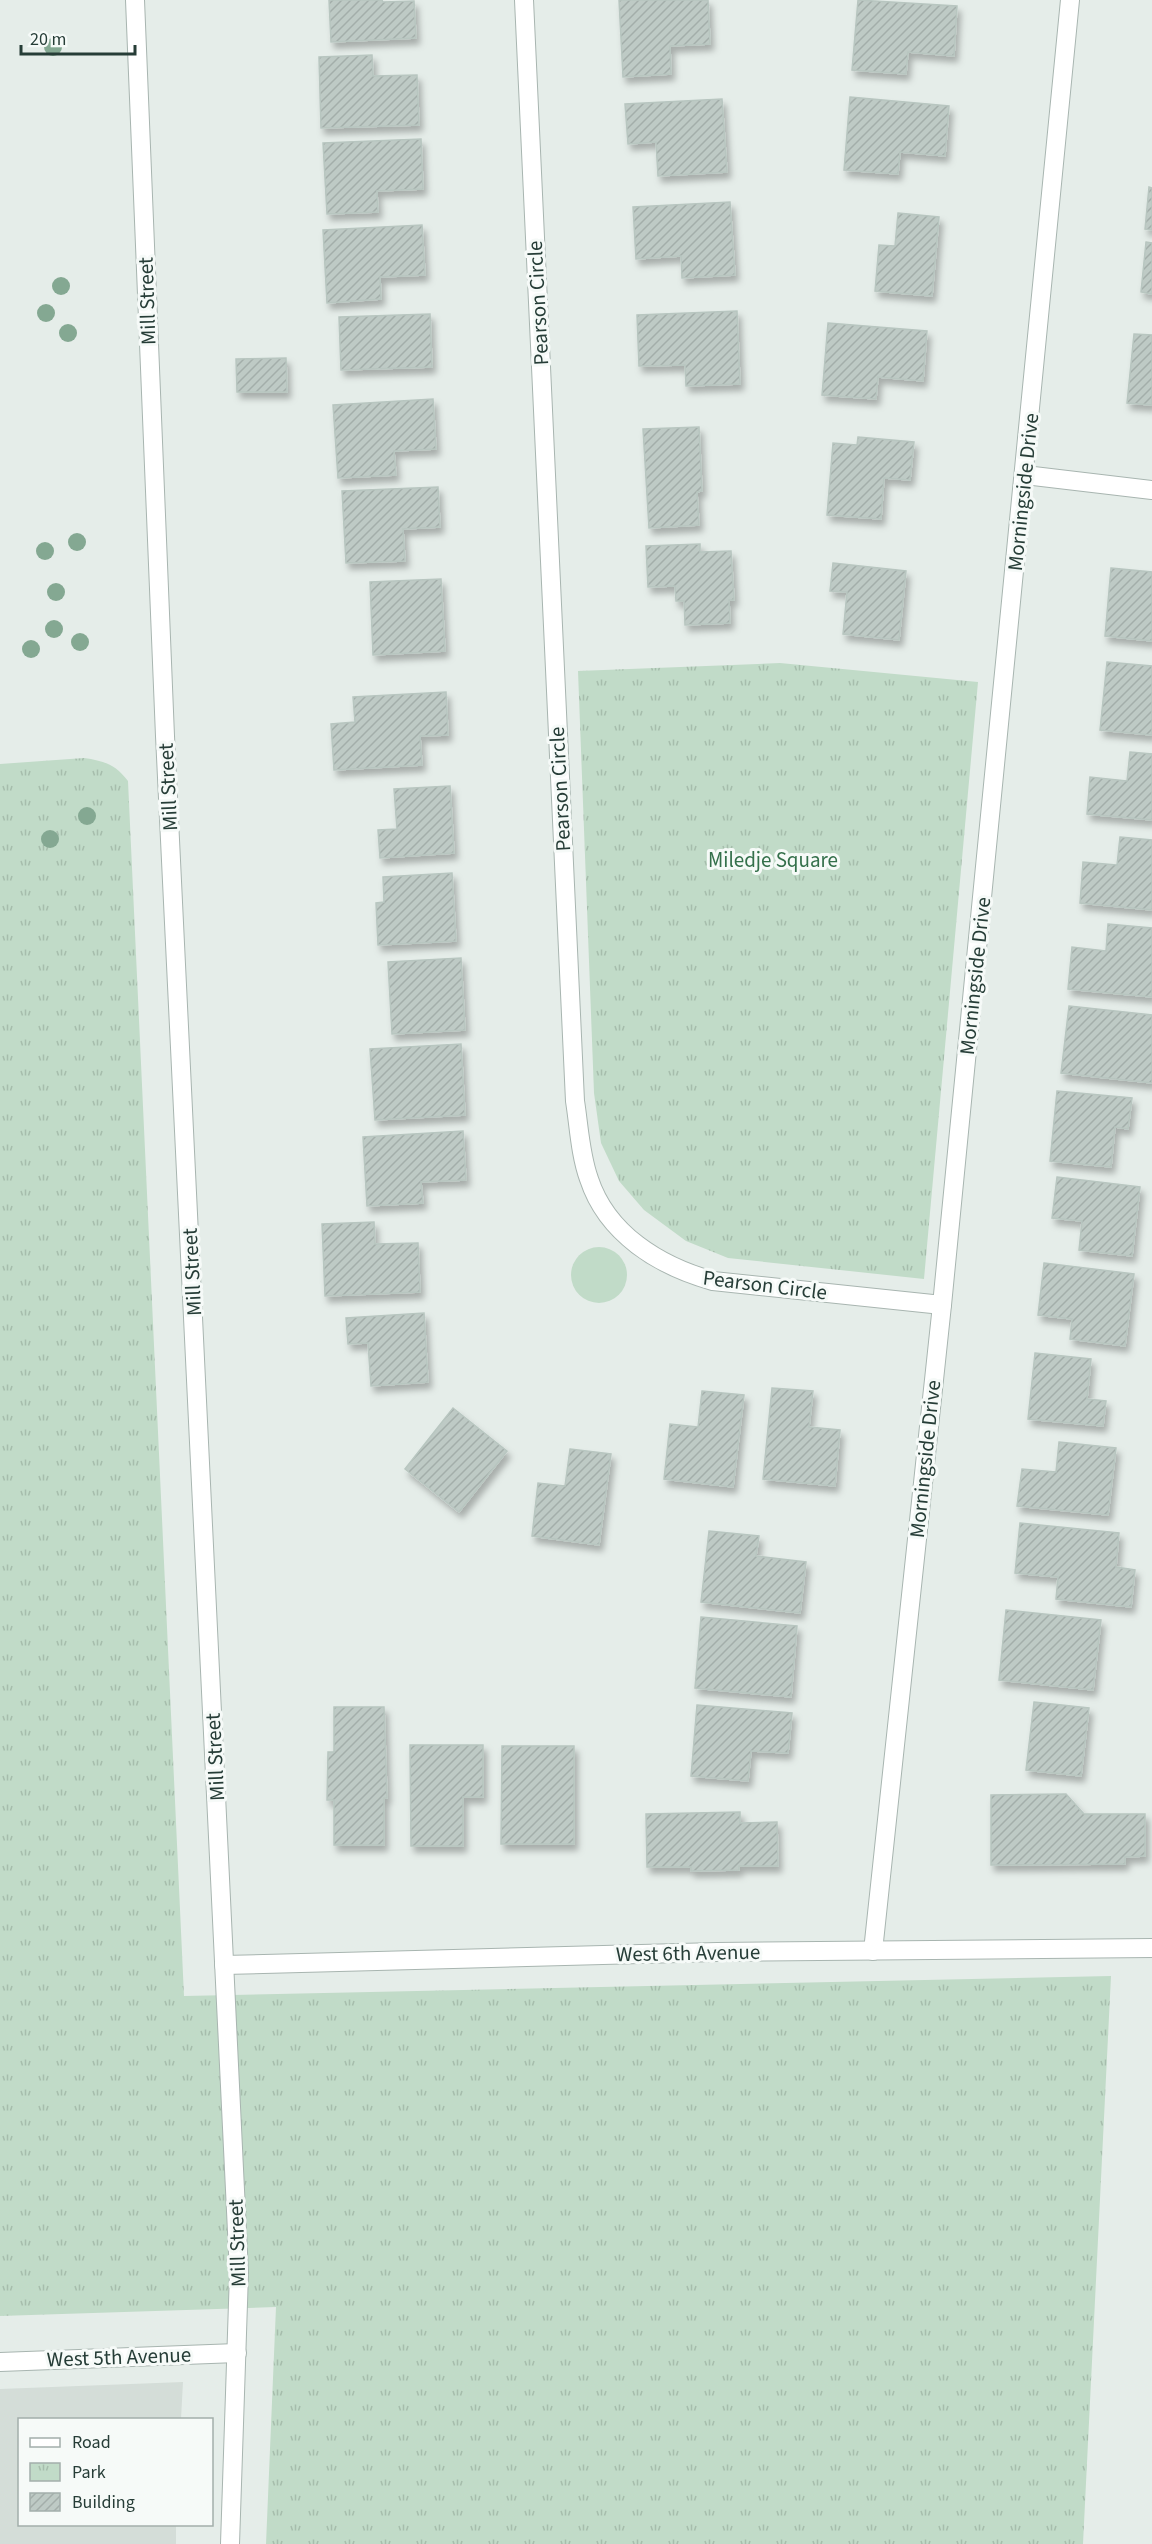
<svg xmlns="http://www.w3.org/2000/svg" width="1152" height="2544" viewBox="0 0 1152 2544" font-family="'Source Sans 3',sans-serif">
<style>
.built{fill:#d4ddd8}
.green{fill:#c1dbc8}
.park{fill:url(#park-tufts)}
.building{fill:url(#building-hatch);stroke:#b8c6c0;stroke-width:1.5;filter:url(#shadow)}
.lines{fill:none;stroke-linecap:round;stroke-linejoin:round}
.minor-casing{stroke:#a8b5b0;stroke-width:20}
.minor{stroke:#fff;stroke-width:18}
.tree{fill:#84a892}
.labels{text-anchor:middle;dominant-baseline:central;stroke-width:6;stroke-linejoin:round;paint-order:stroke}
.street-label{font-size:21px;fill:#263d37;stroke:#f6faf8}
.park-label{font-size:21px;fill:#34704b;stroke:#f6faf8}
</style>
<defs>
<pattern id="park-tufts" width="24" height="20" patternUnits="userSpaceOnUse" patternTransform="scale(1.5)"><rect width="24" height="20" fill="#c1dbc8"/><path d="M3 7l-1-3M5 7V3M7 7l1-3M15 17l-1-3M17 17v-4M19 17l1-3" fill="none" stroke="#a6bdac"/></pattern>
<pattern id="building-hatch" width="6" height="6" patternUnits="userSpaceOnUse" patternTransform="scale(1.5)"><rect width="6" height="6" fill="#becac5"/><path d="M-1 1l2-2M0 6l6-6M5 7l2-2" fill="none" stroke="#a3aeaa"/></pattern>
<filter id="shadow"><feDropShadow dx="3.5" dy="6" stdDeviation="3" flood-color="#0004"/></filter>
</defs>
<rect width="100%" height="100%" fill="#e5ede9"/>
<!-- built -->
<polygon class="built" points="183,2382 181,2419 20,2420 20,2524 176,2525 176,2544 0,2544 0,2389"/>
<!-- green -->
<circle class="green" cx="599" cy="1275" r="28"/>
<!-- park -->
<g class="park">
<polygon points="780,663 978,682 924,1279 728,1258 686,1241 644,1210 619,1181 601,1143 594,1093 578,671"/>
<path d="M84,758C104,761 115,764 128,781L184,1996L1111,1976L1083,2544H266L276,2307L0,2316V764Z"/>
</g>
<!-- building -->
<g class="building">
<polygon points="329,0 382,0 383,2 414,1 416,38 331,42"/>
<polygon points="619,0 708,0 710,44 670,46 671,74 623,77"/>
<polygon points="858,0 957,6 954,56 908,52 906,74 852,70"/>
<polygon points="372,55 373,76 417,75 419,125 321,128 319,57"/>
<polygon points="850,97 949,106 945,156 900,152 898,174 844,170"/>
<polygon points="722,99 727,172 658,176 656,142 628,144 625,104"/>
<polygon points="421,139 423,189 377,191 378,212 327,214 323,143"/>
<polygon points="1149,187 1152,188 1152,230 1145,229"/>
<polygon points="730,202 735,275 682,278 681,256 636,259 633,207"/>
<polygon points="898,213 939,217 932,296 875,291 879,245 895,246"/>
<polygon points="422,225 425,275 380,277 381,299 327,303 323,230"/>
<polygon points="1146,242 1152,243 1152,294 1141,292"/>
<polygon points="737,311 740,384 686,386 685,365 639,366 637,315"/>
<polygon points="430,314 432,367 341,370 339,317"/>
<polygon points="828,323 927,331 923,381 878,377 876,399 822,395"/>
<polygon points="1134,334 1152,335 1152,405 1127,403"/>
<polygon points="286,358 287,392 237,392 236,359"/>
<polygon points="433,399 436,449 394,451 396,475 338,478 333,405"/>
<polygon points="699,427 702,491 697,492 699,525 649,528 643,429"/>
<polygon points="858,437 914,442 910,480 884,478 881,519 827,515 833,443 857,445"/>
<polygon points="438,487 440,527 403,529 405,561 346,563 342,491"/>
<polygon points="700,544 700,552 731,551 734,600 729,600 730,623 685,625 684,601 676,601 675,586 648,587 646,546"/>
<polygon points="833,563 906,571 899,640 843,634 847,592 830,591"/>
<polygon points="1111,568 1152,572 1152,641 1105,636"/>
<polygon points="441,579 445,651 373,655 370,582"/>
<polygon points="1107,662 1152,666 1152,735 1100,730"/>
<polygon points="446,692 448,735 420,736 422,765 334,770 331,724 355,722 353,697"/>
<polygon points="1130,752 1152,754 1152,820 1087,814 1090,777 1127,781"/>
<polygon points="450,786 454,853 380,858 378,830 397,829 394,789"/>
<polygon points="1120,837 1152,840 1152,910 1080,903 1083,862 1117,865"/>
<polygon points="452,873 456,941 378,945 376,903 384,902 383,877"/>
<polygon points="1108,924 1152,928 1152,997 1068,989 1072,947 1106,951"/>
<polygon points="461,958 465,1030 392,1034 388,962"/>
<polygon points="1069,1006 1152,1015 1152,1083 1061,1073"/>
<polygon points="461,1044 465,1115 375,1120 370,1049"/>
<polygon points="1057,1091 1132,1098 1128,1129 1115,1127 1111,1167 1050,1161"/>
<polygon points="463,1131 466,1180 421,1182 423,1203 367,1206 363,1137"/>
<polygon points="1057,1177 1140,1187 1132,1256 1079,1250 1082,1221 1052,1218"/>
<polygon points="374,1222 375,1244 418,1243 420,1292 325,1296 322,1224"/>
<polygon points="1044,1263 1134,1274 1125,1346 1070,1339 1072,1319 1038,1315"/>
<polygon points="424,1313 428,1382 371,1386 368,1343 348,1344 346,1318"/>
<polygon points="1035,1353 1091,1359 1087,1399 1106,1401 1103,1426 1028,1419"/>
<polygon points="772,1388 813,1391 809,1427 840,1430 835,1486 763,1479"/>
<polygon points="702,1391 744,1395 733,1487 664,1479 670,1424 698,1427"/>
<polygon points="453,1408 507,1451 459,1512 405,1469"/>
<polygon points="1059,1442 1116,1448 1108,1515 1017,1506 1022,1469 1056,1472"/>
<polygon points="570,1449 611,1454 599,1545 532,1536 538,1483 565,1486"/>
<polygon points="1020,1523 1119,1533 1116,1567 1135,1570 1131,1607 1056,1599 1058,1577 1015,1573"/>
<polygon points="709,1531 759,1536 756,1556 806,1562 800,1613 701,1602"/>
<polygon points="1006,1610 1101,1620 1093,1690 999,1680"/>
<polygon points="701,1617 797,1626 791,1697 695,1688"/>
<polygon points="1034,1702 1089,1708 1081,1776 1026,1770"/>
<polygon points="697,1705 792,1713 788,1753 751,1751 748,1781 691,1776"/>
<polygon points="334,1707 384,1707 387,1798 384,1798 384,1845 334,1845 334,1800 327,1800 328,1752 334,1752"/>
<polygon points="410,1745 483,1745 483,1797 463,1797 463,1846 411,1846"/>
<polygon points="502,1746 574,1746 574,1844 501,1844"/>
<polygon points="1066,1794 1084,1814 1145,1814 1145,1856 1125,1857 1125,1864 991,1865 991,1795"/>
<polygon points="740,1812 740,1823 777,1822 778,1866 739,1866 739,1870 691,1871 691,1867 647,1867 646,1814"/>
</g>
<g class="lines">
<defs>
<g id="minor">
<polyline points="135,0 165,736 239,2273 230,2544"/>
<path d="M524,0L575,1101C579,1126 580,1154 589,1179C607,1234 659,1266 713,1281L942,1305"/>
<polyline points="1025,475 1152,490"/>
<polyline points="873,1951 942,1305 1070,0"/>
<polyline points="224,1965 717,1952 1152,1948"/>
<polyline points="0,2362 237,2353"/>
</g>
</defs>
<!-- minor casing -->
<use href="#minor" class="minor-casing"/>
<!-- minor -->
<use href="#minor" class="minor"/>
</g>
<!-- trees -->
<g class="tree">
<circle cx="53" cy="47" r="9"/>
<circle cx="61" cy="286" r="9"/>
<circle cx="46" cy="313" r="9"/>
<circle cx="68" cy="333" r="9"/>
<circle cx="77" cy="542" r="9"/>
<circle cx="45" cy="551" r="9"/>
<circle cx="56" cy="592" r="9"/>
<circle cx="54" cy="629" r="9"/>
<circle cx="80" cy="642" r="9"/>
<circle cx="31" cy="649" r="9"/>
<circle cx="87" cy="816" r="9"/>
<circle cx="50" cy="839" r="9"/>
</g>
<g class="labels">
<!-- street labels -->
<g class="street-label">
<text transform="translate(147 301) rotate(-92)">Mill Street</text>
<text transform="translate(538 303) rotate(-93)">Pearson Circle</text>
<text transform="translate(1023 492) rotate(-84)">Morningside Drive</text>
<text transform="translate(168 787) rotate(-93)">Mill Street</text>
<text transform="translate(560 789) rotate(-93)">Pearson Circle</text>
<text transform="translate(975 976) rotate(-84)">Morningside Drive</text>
<text transform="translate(192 1272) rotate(-93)">Mill Street</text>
<text transform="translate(765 1285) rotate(7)">Pearson Circle</text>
<text transform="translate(925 1459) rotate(-84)">Morningside Drive</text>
<text transform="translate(215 1757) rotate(-93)">Mill Street</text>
<text transform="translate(688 1953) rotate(-1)">West 6th Avenue</text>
<text transform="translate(237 2243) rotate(-92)">Mill Street</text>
<text transform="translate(119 2357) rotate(-2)">West 5th Avenue</text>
</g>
<!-- park labels -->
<g class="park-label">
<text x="773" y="860">Miledje Square</text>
</g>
</g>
<!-- legend -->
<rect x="18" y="2418" width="195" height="108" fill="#f6faf8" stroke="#a3aeab" stroke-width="1.5"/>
<rect x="30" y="2438" width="30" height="9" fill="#ffffff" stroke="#a3aeab" stroke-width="1.5"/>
<text x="72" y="2448" font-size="18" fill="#263d37">Road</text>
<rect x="30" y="2463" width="30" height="18" fill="url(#park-tufts)" stroke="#a3aeab" stroke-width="1.5"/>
<text x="72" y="2478" font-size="18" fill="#263d37">Park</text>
<rect x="30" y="2493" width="30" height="18" fill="url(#building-hatch)" stroke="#a3aeab" stroke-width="1.5"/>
<text x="72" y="2508" font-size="18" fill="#263d37">Building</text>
<!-- scale -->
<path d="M21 45v9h114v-9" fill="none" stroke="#263d37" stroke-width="3"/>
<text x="30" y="45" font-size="18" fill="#263d37" stroke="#f6faf8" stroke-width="4.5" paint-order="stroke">20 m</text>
</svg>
